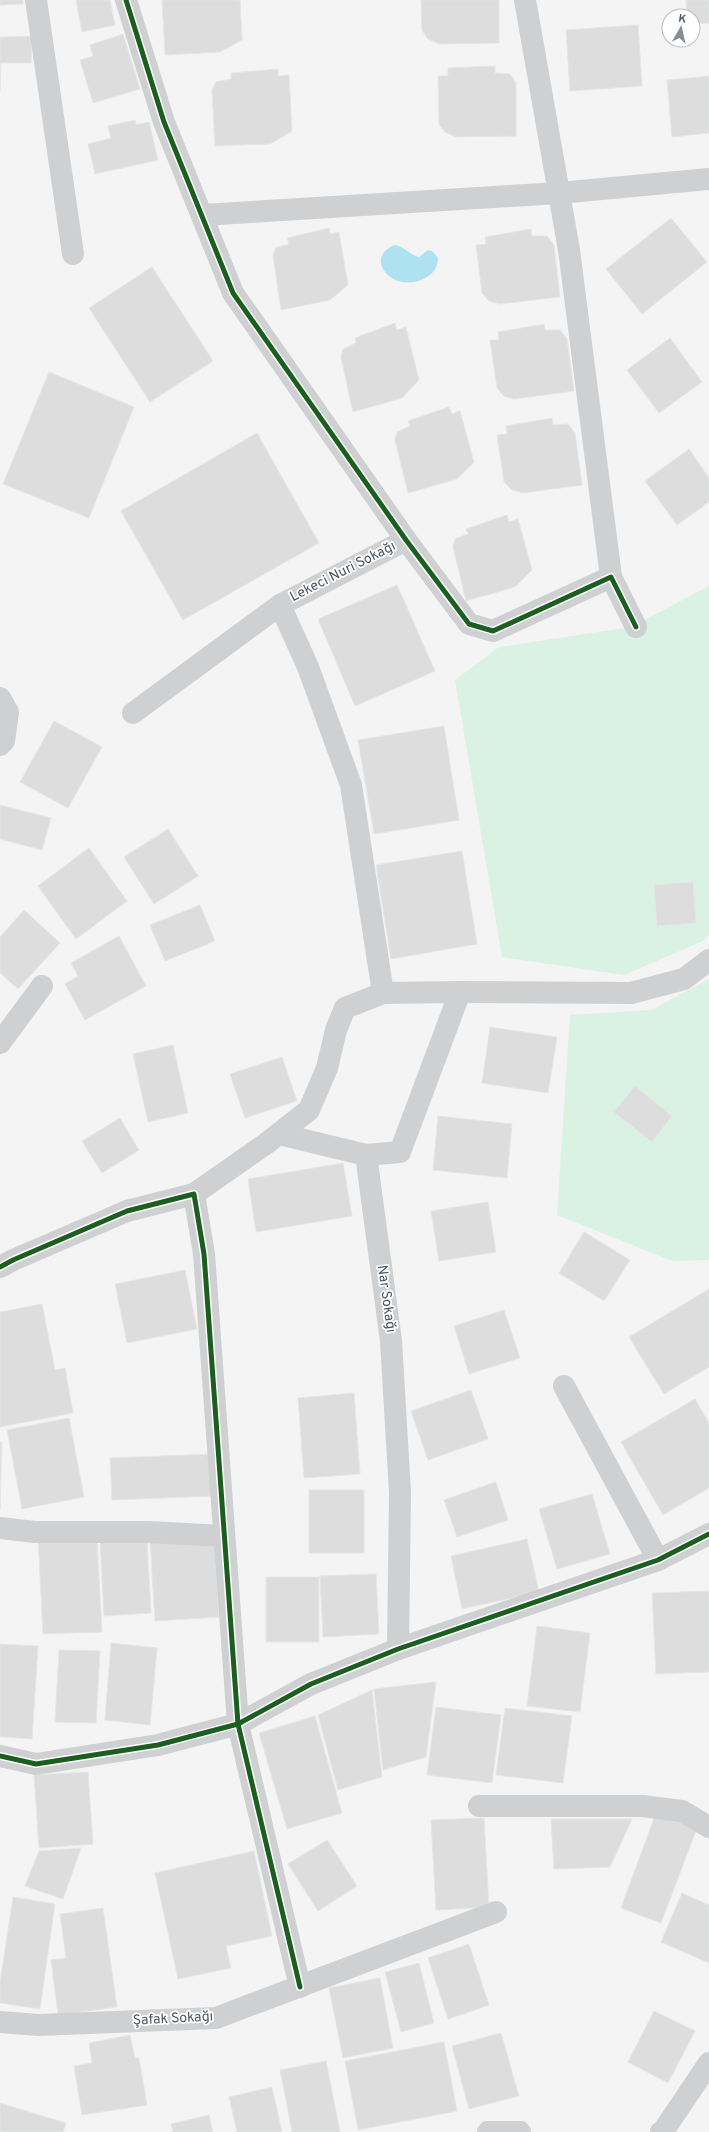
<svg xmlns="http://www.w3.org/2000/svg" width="709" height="2132" viewBox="0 0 709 2132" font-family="Overpass,sans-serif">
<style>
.green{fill:#d9f2e3}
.water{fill:#aee2f0}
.building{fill:#ddddde;stroke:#e5e6e7}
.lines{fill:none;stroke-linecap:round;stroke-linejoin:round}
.minor{stroke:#ced0d2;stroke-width:22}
.tertiary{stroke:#ced0d2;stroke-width:22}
.cycleway-casing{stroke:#fff;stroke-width:8}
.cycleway{stroke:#1b5e20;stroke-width:5}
.labels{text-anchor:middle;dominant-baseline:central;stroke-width:3.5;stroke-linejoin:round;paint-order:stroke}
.street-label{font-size:14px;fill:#4a5661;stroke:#fff}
</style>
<rect width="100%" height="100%" fill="#f4f4f4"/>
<!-- green -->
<g class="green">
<polygon points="709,586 709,934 703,941 624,975 502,957 455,680 499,647 631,627"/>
<polygon points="709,979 709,1260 672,1261 557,1215 570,1015 651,1010"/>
</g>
<!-- water -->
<path class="water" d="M395,245C405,247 410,255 419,257L428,250L432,251L438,258C438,266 434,273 427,277C395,297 361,258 395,245Z"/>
<!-- building -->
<g class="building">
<polygon points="0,0 23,0 23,4 0,5"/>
<polygon points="76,0 110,0 115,25 82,32"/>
<polygon points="162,0 240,0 242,40 220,52 165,55"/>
<polygon points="421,0 499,0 499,43 439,44 428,39 422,30"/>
<polygon points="686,0 709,0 709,23 693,24 693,16 687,16"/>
<polygon points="638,25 642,86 570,91 566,30"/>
<polygon points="123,34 140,89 93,103 80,60 93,56 90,45"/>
<polygon points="32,36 31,63 1,63 0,91 0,37"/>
<polygon points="495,66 495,73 510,74 516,83 516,136 456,137 445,132 439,124 438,76 448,76 448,68"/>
<polygon points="278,69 278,76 289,75 292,131 270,144 215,146 212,90 216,82 231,79 231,73"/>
<polygon points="709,76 709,133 672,137 667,80"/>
<polygon points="135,120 136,125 149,122 158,160 95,174 88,144 111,138 108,126"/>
<polygon points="671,218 707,262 642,314 606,269"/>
<polygon points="329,228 330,234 339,232 348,285 330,300 281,310 273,256 275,248 289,244 287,238"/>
<polygon points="531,229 532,236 547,236 554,245 560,297 500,304 489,301 482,293 476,245 486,244 485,237"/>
<polygon points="152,267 213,361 150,402 89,308"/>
<polygon points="395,323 397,330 406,327 419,380 402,398 353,412 341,357 343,349 356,343 355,338"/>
<polygon points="544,324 545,330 560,330 567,339 574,391 514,399 504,396 497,388 490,340 499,340 498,332"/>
<polygon points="670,338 702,382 659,413 627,370"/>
<polygon points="49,372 134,407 89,518 3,484"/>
<polygon points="449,407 452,414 460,411 474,462 457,479 408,493 395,440 397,432 410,426 408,421"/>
<polygon points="552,418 553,425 568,424 575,433 582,485 523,493 512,490 504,482 497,435 507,434 506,426"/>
<polygon points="257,433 319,543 183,620 121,511"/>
<polygon points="689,449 709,478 709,502 677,525 645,481"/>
<polygon points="507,515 509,522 518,519 532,570 515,587 466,601 453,547 455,539 468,534 466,529"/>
<polygon points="397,585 435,671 355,706 318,619"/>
<polygon points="54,721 102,747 68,808 20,782"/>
<polygon points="444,726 459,820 374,834 358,740"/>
<polygon points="0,805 51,818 42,850 0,839"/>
<polygon points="168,829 198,876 154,904 124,857"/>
<polygon points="89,848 127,901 76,939 38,886"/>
<polygon points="462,851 477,944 391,959 376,865"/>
<polygon points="693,882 696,923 657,926 654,885"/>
<polygon points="200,905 215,941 165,961 150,925"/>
<polygon points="24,910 60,943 18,989 0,973 0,937"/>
<polygon points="119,936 146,986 85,1020 65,984 78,976 71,963"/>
<polygon points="490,1027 557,1037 548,1093 482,1083"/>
<polygon points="173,1045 188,1113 148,1122 133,1054"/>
<polygon points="282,1057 297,1101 245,1118 230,1074"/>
<polygon points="635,1086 672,1116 652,1142 614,1112"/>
<polygon points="438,1116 512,1124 507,1178 433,1170"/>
<polygon points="120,1118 139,1150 102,1173 82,1141"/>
<polygon points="343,1163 352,1216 256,1232 248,1179"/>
<polygon points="488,1202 496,1252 439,1261 431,1211"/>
<polygon points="584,1232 630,1260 604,1301 559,1273"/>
<polygon points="185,1270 197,1329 127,1343 115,1284"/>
<polygon points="709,1289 709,1367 664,1394 629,1337"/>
<polygon points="42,1304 55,1370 65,1368 73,1413 0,1427 0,1312"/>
<polygon points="504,1310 520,1358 469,1374 454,1326"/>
<polygon points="471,1390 488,1439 428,1460 411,1411"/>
<polygon points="354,1393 360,1474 304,1478 298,1398"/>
<polygon points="695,1399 709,1423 709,1488 663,1515 621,1442"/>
<polygon points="69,1418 84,1497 22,1509 7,1430"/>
<polygon points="0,1442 2,1442 0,1510"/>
<polygon points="212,1454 213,1496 112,1500 110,1458"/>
<polygon points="496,1482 508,1520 457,1537 444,1500"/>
<rect x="309" y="1490" width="55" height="63"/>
<polygon points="592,1494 610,1554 557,1569 539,1509"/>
<polygon points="38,1536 97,1540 102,1632 43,1634"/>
<polygon points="214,1536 219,1617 155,1621 150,1540"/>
<polygon points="527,1539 539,1592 462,1609 451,1556"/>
<polygon points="100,1540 147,1540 151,1613 104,1616"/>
<polygon points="376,1574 379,1634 323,1637 320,1576"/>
<rect x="266" y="1577" width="53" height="65"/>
<polygon points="709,1591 709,1672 656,1674 652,1593"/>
<polygon points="537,1626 590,1633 580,1712 527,1706"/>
<polygon points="111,1643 157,1648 150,1725 105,1720"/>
<polygon points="0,1644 38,1646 32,1739 0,1737"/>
<polygon points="59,1650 100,1651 96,1723 55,1722"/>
<polygon points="436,1682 426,1757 383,1770 374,1689"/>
<polygon points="372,1690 382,1777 338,1790 318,1715"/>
<polygon points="436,1707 501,1715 492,1783 427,1775"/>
<polygon points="505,1708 572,1716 563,1783 496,1775"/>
<polygon points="315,1716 342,1813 287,1829 259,1733"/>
<polygon points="88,1772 93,1844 39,1848 34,1775"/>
<polygon points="656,1813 697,1828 661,1923 621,1908"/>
<polygon points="484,1818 489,1907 436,1910 431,1820"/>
<polygon points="551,1819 632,1819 610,1867 554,1869"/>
<polygon points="327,1840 357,1886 318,1911 288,1864"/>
<polygon points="81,1848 63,1899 25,1886 39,1851"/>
<polygon points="254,1851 272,1936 226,1946 231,1968 178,1979 155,1873"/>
<polygon points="682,1893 709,1905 709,1963 661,1942"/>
<polygon points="13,1897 55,1904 40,2009 0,2003 0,1982"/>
<polygon points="103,1908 117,2007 58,2015 51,1960 66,1958 60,1914"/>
<polygon points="469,1944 489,2005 448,2019 428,1958"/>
<polygon points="419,1963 434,2023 401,2032 385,1972"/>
<polygon points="380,1978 393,2048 343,2058 329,1988"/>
<polygon points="654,2011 695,2031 668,2083 628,2062"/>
<polygon points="501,2033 519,2096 469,2109 452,2046"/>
<polygon points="130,2035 135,2058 139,2058 147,2105 82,2115 74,2066 92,2063 89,2043"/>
<polygon points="444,2042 457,2111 358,2130 345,2061"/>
<polygon points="326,2061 340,2132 292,2132 280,2070"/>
<polygon points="272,2087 282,2132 237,2132 229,2097"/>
<polygon points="0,2103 66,2123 63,2132 0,2132"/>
<polygon points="209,2115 213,2132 173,2132 171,2124"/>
</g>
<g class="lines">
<!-- minor -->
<g class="minor">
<polyline points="36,0 73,254"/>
<polyline points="126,0 164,122 233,293 406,540 469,624 493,631 611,577 636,627"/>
<polyline points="525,0 569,250 611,577"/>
<polyline points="202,215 559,193 709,179"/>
<polyline points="280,605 406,540"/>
<polyline points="0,698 8,712 4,741 0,745"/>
<polyline points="133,713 280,605 308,667 351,785 383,993"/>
<polyline points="0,1043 42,986"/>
<polyline points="279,1134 366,1155"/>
<polyline points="194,1194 267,1143 309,1110 327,1068 336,1030 345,1008 383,993 460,992 631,993 684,979 709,960"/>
<polyline points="0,1267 13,1260 127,1211 194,1194 204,1254 238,1724 300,1987"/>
<polyline points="564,1386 658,1560"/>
<polyline points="0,1528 35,1532 148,1532 224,1536"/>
<polyline points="398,1649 400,1492 391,1341 366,1155 400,1152 460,992"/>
<polyline points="479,1806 642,1806 682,1811 709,1827"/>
<polyline points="0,2022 38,2025 216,2018 496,1912"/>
<polyline points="488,2132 520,2132"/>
<polyline points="661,2132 664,2130 709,2063"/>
</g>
<!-- tertiary -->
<polyline class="tertiary" points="0,1756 36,1764 158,1745 238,1724 311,1684 398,1649 658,1560 709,1534"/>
<defs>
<g id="cycleway">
<polyline points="126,0 164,122 233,293 406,540 469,624 493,631 611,577 636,627"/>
<polyline points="0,1267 13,1260 127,1211 194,1194 204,1254 238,1724 300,1987"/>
<polyline points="0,1756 36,1764 158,1745 238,1724 311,1684 398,1649 658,1560 709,1534"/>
</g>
</defs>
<!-- cycleway casing -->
<use href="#cycleway" class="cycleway-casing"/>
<!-- cycleway -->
<use href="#cycleway" class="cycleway"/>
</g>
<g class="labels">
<!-- street labels -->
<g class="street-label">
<text transform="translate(343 572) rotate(-27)">Lekeci Nuri Sokağı</text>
<text transform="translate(386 1299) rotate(82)">Nar Sokağı</text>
<text transform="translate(173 2019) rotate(-3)">Şafak Sokağı</text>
</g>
</g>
<!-- north arrow -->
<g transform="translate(681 28) rotate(9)"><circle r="19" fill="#ffffff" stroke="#b7bbc0"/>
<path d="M0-3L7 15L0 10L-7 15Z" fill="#868d94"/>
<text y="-6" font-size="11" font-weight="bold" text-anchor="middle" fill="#4a5661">K</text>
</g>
</svg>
